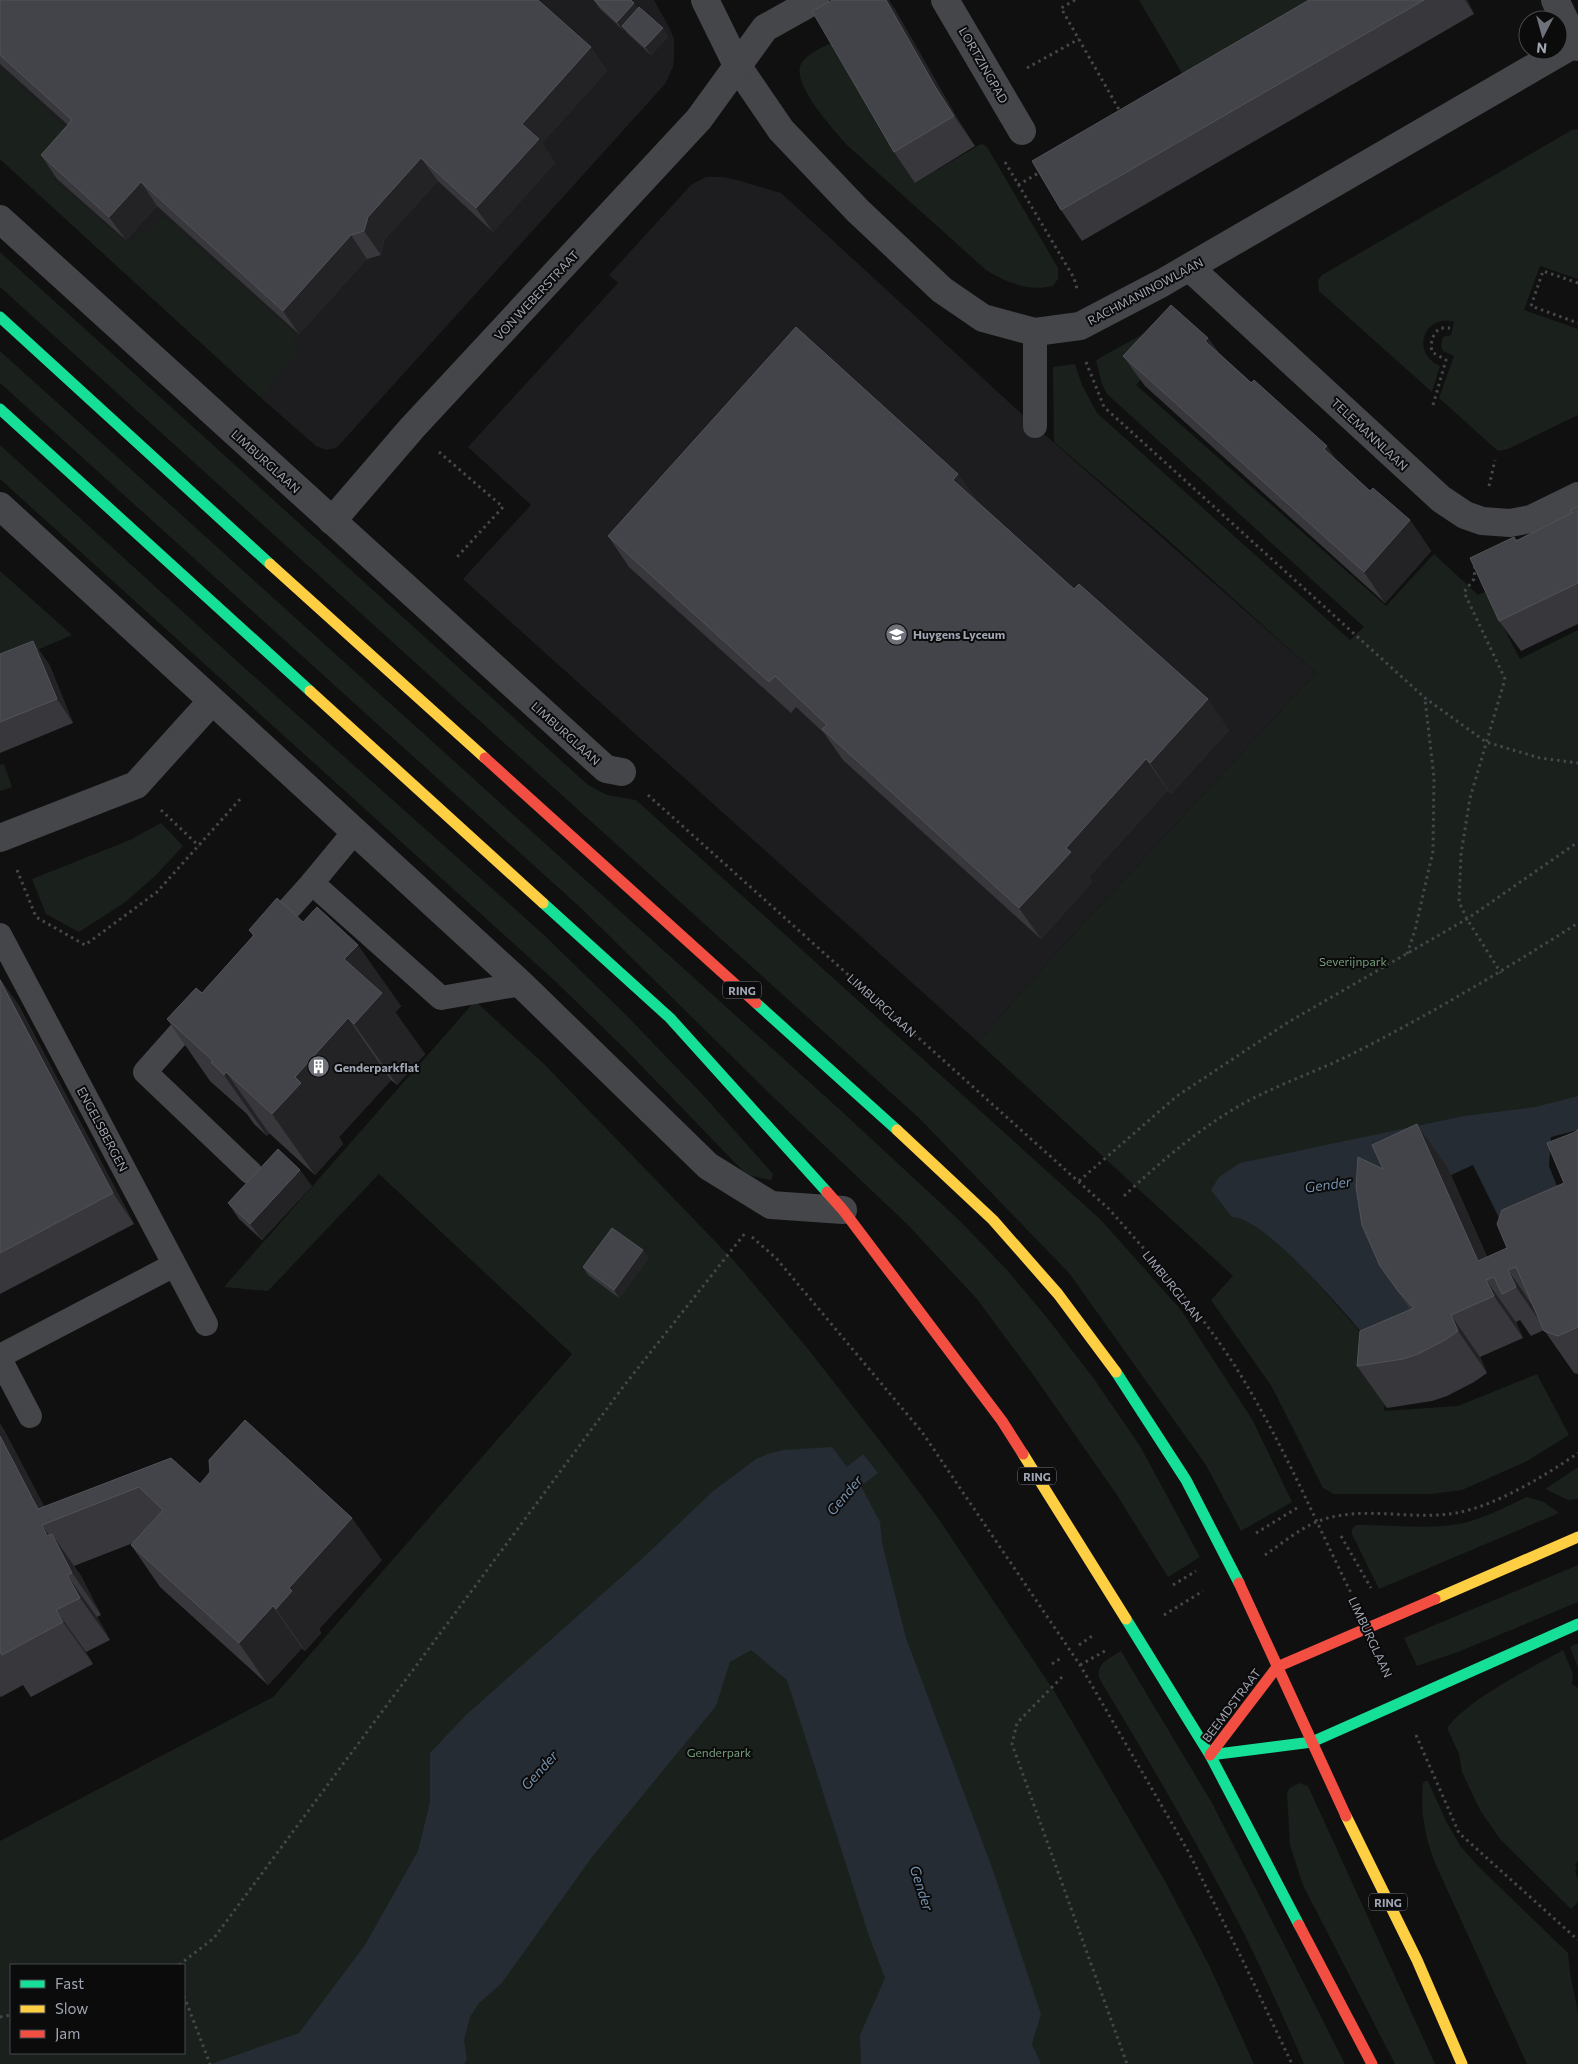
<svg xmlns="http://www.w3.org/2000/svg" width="1578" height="2064" viewBox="0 0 1578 2064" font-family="Commissioner,sans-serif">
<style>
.built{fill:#1d1d1f}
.green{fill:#1a201b;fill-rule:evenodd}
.water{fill:#262c33}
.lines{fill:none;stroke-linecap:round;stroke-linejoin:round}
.path{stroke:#46474b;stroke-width:3;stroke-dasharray:2.5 4;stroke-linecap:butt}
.lane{stroke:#454649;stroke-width:24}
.street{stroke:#454649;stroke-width:28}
.fast{stroke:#16e098;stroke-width:11}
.slow{stroke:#ffcf43;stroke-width:11}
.jam{stroke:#f24e42;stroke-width:11}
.wall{fill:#38383c}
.shaded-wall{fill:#232325}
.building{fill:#434449;stroke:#525359}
.labels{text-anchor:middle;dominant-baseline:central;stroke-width:4;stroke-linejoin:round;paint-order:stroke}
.shield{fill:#0b0b0c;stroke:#737780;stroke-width:1}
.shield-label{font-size:11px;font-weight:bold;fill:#a0a5b2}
.street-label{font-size:12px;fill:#a0a5b2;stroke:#0b0b0c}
.poi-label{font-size:12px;font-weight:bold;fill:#a0a5b2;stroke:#0b0b0c;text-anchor:start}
.park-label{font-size:12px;fill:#779e7b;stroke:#0b0b0c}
.water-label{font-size:14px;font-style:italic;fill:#7691ae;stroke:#0b0b0c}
</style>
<rect width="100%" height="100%" fill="#101011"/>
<!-- built -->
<g class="built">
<polygon points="0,0 654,0 670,29 674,39 674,59 673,67 665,84 340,444 336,448 326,450 316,446 260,397 0,159"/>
<polygon points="706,177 723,177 737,180 781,193 1035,426 1316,673 1056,953 978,1042 463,579 531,505 468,447 618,283 609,275 691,185"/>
</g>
<!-- green -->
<g class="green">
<polygon points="1139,0 1326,0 1186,80"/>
<path d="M833,42L915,183L979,145L982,144L987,147L1058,268V279L1053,286C1029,292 1006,282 986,270L847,145C834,130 791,84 801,64C806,54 823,47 833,42Z"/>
<polygon points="0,68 78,139 67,164 54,179 128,244 141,230 147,234 163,215 297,335 292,340 301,349 260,397 0,159"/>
<path d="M1578,129V279L1540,266L1524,310L1578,329V415L1508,449L1498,451L1439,398L1454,356L1443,351L1441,346L1443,337L1451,335L1454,322C1424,313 1410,353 1440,366L1432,392L1319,291L1318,280L1322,275L1572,130Z"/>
<polygon points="0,252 588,785 607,795 636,800 1101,1220 1181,1310 1252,1419 1292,1502 1241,1531 1206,1465 1069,1273 919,1118 0,287"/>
<polygon points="1168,320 1186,329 1136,385 1386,606 1434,554 1478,595 1485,592 1520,659 1578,630 1578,1126 1447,1165 1284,1249 1307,1271 1391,1367 1384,1411 1458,1406 1537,1374 1569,1435 1527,1461 1462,1490 1431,1494 1334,1494 1323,1488 1272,1387 1211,1300 1233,1276 978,1042 1056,953 1316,673 1167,539 1054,442 1053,367 1075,364 1082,385 1097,413 1350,640 1364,627 1107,394 1102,384 1096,360"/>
<polygon points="0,351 838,1108 960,1221 1007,1270 1048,1319 1094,1379 1140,1446 1200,1557 1168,1577 1117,1495 1034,1376 977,1299 908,1225 770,1094 582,909 0,383"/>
<polygon points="0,445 239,663 543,934 626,1015 703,1095 773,1174 772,1179 770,1180 752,1176 743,1171 625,1049 554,980 0,479"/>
<polygon points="0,571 72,635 0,666"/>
<polygon points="4,764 12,787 0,791 0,765"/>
<polygon points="161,823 183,846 155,876 124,903 79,932 46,914 32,879 130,840"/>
<path d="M475,1001L544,1064L736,1263L808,1349L901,1468L938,1518L1056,1694L1165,1881L1210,1967L1254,2064H0V1841L273,1697L572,1354L379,1174L268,1291L224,1287ZM11,1965H184V2053H11Z"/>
<polygon points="1578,1467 1578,1499 1568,1500 1545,1489"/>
<path d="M1527,1497L1544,1502L1559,1513L1379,1589L1352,1534V1529L1356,1525C1390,1524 1425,1530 1459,1524C1483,1519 1505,1507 1527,1497Z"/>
<polygon points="1578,1565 1578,1602 1458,1652 1417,1666 1404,1638"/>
<polygon points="1578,1643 1578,1668 1570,1647"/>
<path d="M1563,1650L1573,1674L1572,1684L1578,1688V1861L1575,1865L1577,1867L1575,1871L1578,1880V1902L1571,1909L1500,1839L1480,1810L1462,1772L1459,1754L1447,1728C1469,1698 1530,1669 1563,1650Z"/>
<path d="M1121,1651L1212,1803L1345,2064H1304C1282,2014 1260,1964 1235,1916C1193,1835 1146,1756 1099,1678C1096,1663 1110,1658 1121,1651Z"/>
<path d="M1425,1781H1428L1447,1823L1461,1847L1479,1867L1568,1953L1570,1973L1578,2012V2064H1527L1435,1863C1425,1836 1420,1812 1423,1783Z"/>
<polygon points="1299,1783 1308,1786 1435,2064 1395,2064 1303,1885 1290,1845 1287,1792 1290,1788"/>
</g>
<!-- water -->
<g class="water">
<path d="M1578,1096V1130L1551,1137L1549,1166L1566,1209L1506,1232L1473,1165L1438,1181L1443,1345L1391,1367C1363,1335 1270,1218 1232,1217L1211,1190L1219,1177L1240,1163L1464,1116L1535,1107Z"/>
<polygon points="832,1447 847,1467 863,1454 878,1473 861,1486 880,1522 882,1543 906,1638 994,1873 1041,2014 1032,2044 1041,2064 861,2064 860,2035 885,1978 869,1936 787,1680 751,1650 730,1662 716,1706 592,1857 501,1984 479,2003 470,2017 464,2040 467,2060 464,2064 211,2064 299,2033 365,1945 418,1851 430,1802 430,1753 466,1715 644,1557 712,1492 756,1459 768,1454 783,1450"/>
</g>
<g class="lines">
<!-- path -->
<g class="path">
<polyline points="1075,0 1061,8 1121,113"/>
<polyline points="1027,68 1079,39"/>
<polyline points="1005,162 1074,278 1077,289"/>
<polyline points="1018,185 1042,171"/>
<polyline points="1578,283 1543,271 1531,306 1578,323"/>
<polyline points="1086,362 1104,407 1425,698 1486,742 1540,758 1578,763"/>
<path d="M1433,405L1446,360L1432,352C1430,343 1432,335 1440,328H1450"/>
<polyline points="439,452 503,507 457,557"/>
<polyline points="1489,486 1495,460"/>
<polyline points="1475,566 1474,579 1464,592 1505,679 1470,798 1461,854 1459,902 1467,919 1501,973"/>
<path d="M648,795L1109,1209C1153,1259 1199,1310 1235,1366C1281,1439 1314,1518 1352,1595"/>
<polyline points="161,810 199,846"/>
<polyline points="17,870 36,917 85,945 157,892 242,797"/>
<polyline points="1407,954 1415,930 1433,851 1434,778 1425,699"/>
<polyline points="1079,1181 1177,1096 1290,1021 1467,919 1578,842"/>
<path d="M1124,1196C1161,1161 1200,1128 1244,1103C1281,1083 1321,1070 1358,1051C1434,1012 1506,969 1578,923"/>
<polyline points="752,1237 776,1258 922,1432 1080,1665 1188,1851 1244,1963 1292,2064"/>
<polyline points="1256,1533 1297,1508"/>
<polyline points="1341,1536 1371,1588"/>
<path d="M1265,1555C1281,1544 1298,1530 1316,1522C1361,1504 1410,1521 1456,1513C1495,1506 1545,1476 1578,1453"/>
<polyline points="1173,1585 1196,1571"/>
<polyline points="1164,1615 1203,1591"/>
<polyline points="1079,1645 1095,1634"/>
<polyline points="1052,1664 1061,1658"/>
<polyline points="1080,1665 1105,1651"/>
<polyline points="1062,1677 1017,1723 1012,1744 1127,2064"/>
<polyline points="1416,1735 1459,1833 1578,1940"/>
<polyline points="179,1965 214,1938 623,1387 746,1232"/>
<polyline points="184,1996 210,2064"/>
<polyline points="0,2017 11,2015"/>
</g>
<!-- lane -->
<g class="lane">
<polyline points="1035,332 1035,426"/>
<polyline points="355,831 312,883 441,998 521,984"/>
<polyline points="268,932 312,883"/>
<polyline points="0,935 206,1324"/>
<polyline points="200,1010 145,1072 250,1172"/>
<polyline points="0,1356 174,1265"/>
<polyline points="0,1359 30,1416"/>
</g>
<!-- street -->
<g class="street">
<polyline points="705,0 738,67 781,130 858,211 942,290 983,318 1035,332 1080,326 1162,283 1576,43"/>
<polyline points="945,0 1022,131"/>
<polyline points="1555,0 1578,47"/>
<polyline points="0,219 606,769 622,772"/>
<polyline points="1190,268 1441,499 1465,515 1482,521 1510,523 1531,519 1578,496"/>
<polyline points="0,506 521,984 708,1166 771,1205 843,1210"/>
<polyline points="332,521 412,428 699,119 765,28 815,0"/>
<polyline points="0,838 136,785 212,701"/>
</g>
<!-- fast -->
<g class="fast">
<polyline points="0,317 270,564"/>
<polyline points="0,409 310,691"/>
<polyline points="543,903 670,1018 827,1192"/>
<polyline points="756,1003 897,1130"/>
<polyline points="1116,1372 1186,1480 1239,1583"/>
<polyline points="1126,1619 1210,1755 1299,1925"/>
<polyline points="1210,1755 1312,1742 1578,1624"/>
</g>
<!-- slow -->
<g class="slow">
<polyline points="270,564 485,758"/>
<polyline points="310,691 543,903"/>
<polyline points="897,1130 993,1220 1058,1294 1116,1372"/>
<polyline points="1023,1454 1126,1619"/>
<polyline points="1435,1599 1578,1537"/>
<polyline points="1346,1816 1417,1960 1462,2064"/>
</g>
<!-- jam -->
<g class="jam">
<polyline points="485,758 756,1003"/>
<polyline points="827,1192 843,1210 1002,1421 1023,1454"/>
<polyline points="1239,1583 1346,1816"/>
<polyline points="1210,1755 1277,1667 1435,1599"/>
<polyline points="1299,1925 1372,2064"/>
</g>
</g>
<!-- wall -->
<g class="wall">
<polygon points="0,0 591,47 607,71 542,143 555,163 493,232 438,181 384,240 381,255 367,259 299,334 157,206 126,240 57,179 41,155 68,125 0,64"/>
<polygon points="594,0 634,3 638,9 663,28 668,37 651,55 628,34 624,29 623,30 599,8"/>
<polygon points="1309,0 1467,0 1474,14 1082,241 1061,210"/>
<polygon points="894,8 957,118 975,146 915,183 894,152"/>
<polygon points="1208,338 1219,353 1338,461 1370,491 1410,520 1431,551 1385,603 1145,386 1123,356"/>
<polygon points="958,474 977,501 1229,730 1171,794 1168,790 1089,877 1092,882 1041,939 843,760 824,733 796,707 791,713 629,567 608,536"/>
<polygon points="1578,506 1578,624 1521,651 1499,621 1514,537 1517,540 1572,513"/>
<polygon points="0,654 49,664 73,723 0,753"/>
<polygon points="303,922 401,1006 395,1012 425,1054 397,1085 391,1080 339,1137 343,1144 315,1175 269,1133 267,1136 254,1124 247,1114 210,1081 167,1019 202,993 253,936 249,930"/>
<polygon points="0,979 19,1006 134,1224 0,1294"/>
<polygon points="1417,1124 1447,1166 1487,1257 1507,1248 1564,1183 1575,1132 1578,1129 1578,1374 1574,1373 1544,1330 1531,1336 1520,1320 1516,1322 1523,1338 1480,1357 1487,1373 1474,1382 1447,1396 1432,1401 1387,1408 1357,1366 1410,1309 1380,1266 1383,1169"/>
<polygon points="312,1186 262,1240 239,1219 228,1203"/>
<polygon points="649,1258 619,1298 588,1275 583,1267"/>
<polygon points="0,1424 4,1430 44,1507 171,1458 200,1484 382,1560 319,1629 321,1633 305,1651 302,1648 268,1685 160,1587 131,1545 133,1543 74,1566 81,1576 101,1615 97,1617 110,1640 86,1652 93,1664 31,1697 23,1685 1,1697 0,1696"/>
</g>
<!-- shaded-wall -->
<g class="shaded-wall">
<polygon points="886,0 889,0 894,8 957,118 975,146 954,116 936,88"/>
<polygon points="1465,0 1467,0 1474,14"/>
<polygon points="634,3 640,11 622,26 624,29 623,30 617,22"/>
<polygon points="663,28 668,37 651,55 645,47"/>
<polygon points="591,47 607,71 542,143 555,163 493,232 476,208 522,124"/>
<polygon points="421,158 438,181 384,240 381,255 364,231 368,217"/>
<polygon points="141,182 157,206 126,240 109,217"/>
<polygon points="351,235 367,259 299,334 283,311"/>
<polygon points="1208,338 1229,368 1205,341"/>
<polygon points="1327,446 1348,476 1324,449"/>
<polygon points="958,474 980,505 953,480"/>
<polygon points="1410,520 1431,551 1385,603 1364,572"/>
<polygon points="33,641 49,664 73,723 57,699"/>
<polygon points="1208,699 1229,730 1171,794 1150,763"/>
<polygon points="1146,759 1168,790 1089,877 1092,882 1041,939 1019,908 1066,848"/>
<polygon points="358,945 401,1006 395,1012 425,1054 397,1085 354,1024 344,959"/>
<polygon points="0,979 19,1006 134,1224 113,1193"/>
<polygon points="348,1018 391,1080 339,1137 343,1144 315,1175 272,1114 295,1077"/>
<polygon points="226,1072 269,1133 267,1136 224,1075"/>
<polygon points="1417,1124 1447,1166 1499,1285 1494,1277 1478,1261"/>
<polygon points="300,1170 312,1186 262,1240 250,1224"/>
<polygon points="643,1250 649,1258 619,1298 614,1290"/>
<polygon points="1508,1270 1537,1312 1545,1329 1516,1287"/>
<polygon points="1486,1280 1516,1322 1523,1338 1494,1296"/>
<polygon points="1451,1315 1480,1357 1487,1373 1458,1331"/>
<polygon points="0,1424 4,1430 52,1521 38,1509 0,1436"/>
<polygon points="352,1518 382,1560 319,1629 321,1633 305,1651 276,1609 289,1588"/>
<polygon points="42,1525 61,1553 52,1534 81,1576 101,1615 47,1536"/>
<polygon points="67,1575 97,1617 110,1640 80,1598"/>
<polygon points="273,1606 302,1648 268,1685 239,1643"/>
<polygon points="56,1610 86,1652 93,1664 63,1622"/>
</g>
<!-- building -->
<g class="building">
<polygon points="0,0 538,0 591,47 522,124 539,139 476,208 421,158 368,217 364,231 351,235 283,311 141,182 109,217 41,155 72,120 0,55"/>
<polygon points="594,0 631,0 634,3 617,22"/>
<polygon points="832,0 886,0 936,88 954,116 894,152 812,11"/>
<polygon points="1309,0 1424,0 1061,210 1032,161"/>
<polygon points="639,7 663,28 645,47 622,26"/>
<polygon points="1171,305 1208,338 1205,341 1251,383 1254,380 1327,446 1324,449 1370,491 1373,488 1410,520 1364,572 1123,356"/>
<polygon points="796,327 958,474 953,480 1074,589 1079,584 1208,699 1150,763 1146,759 1066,848 1071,852 1019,908 822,729 827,725 775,676 769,682 608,536"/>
<polygon points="1578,506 1578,583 1499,621 1470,558 1514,537 1516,541 1572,513 1570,510"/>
<polygon points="33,641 57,699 0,722 0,654"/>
<polygon points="277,898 303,922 317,907 358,945 344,959 382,993 354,1024 348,1018 295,1077 301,1083 272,1114 226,1072 224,1075 211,1062 213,1061 167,1019 196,988 202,993 254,935 249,930"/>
<polygon points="0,980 113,1193 0,1253"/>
<polygon points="1417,1124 1478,1261 1507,1248 1497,1224 1502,1210 1564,1183 1547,1143 1575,1132 1578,1129 1578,1327 1558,1336 1544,1331 1516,1267 1508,1270 1516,1287 1502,1294 1494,1277 1486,1280 1494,1296 1451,1315 1458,1331 1445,1340 1418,1354 1403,1359 1357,1366 1360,1331 1414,1308 1398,1291 1380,1266 1362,1225 1356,1187 1358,1157 1383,1169 1372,1145"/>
<polygon points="278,1149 300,1170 250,1224 228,1203"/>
<polygon points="612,1228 643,1250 614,1290 583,1267"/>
<polygon points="245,1420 352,1518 289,1588 292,1591 276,1609 273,1606 239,1643 131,1545 163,1510 139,1487 42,1525 47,1536 52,1534 72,1573 67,1575 80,1598 56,1610 63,1622 2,1655 0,1652 0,1436 38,1509 171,1458 200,1484 210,1472 209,1460"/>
</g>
<!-- icons -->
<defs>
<symbol id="school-disc" viewBox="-11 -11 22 22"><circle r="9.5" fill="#6e717a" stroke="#0b0b0c"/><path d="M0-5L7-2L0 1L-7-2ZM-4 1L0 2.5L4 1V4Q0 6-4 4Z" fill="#fff"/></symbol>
<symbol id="building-disc" viewBox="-11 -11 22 22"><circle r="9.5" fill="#6e717a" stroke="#0b0b0c"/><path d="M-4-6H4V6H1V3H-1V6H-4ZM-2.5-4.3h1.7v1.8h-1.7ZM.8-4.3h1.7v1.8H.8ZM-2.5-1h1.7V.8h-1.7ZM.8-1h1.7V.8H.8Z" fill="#fff"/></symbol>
</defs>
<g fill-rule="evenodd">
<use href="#school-disc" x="884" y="622" width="25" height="25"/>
<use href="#building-disc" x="306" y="1054" width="25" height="25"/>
</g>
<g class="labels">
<!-- shield labels -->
<g class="shield">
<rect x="723" y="981.5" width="38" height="17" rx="4"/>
<rect x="1018" y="1467.5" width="38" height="17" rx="4"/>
<rect x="1369" y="1893.5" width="38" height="17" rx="4"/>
</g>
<g class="shield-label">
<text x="742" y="990">RING</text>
<text x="1037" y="1476">RING</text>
<text x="1388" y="1902">RING</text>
</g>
<!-- street labels -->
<g class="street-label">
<text transform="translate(984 65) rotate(60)">LORTZINGPAD</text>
<text transform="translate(1145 291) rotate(-28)">RACHMANINOWLAAN</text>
<text transform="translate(536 295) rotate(-47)">VON WEBERSTRAAT</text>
<text transform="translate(1370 434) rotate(43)">TELEMANNLAAN</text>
<text transform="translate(266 461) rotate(42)">LIMBURGLAAN</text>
<text transform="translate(566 733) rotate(42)">LIMBURGLAAN</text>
<text transform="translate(882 1005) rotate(42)">LIMBURGLAAN</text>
<text transform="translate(103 1129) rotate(62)">ENGELSBERGEN</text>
<text transform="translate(1173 1286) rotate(51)">LIMBURGLAAN</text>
<text transform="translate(1371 1637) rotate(65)">LIMBURGLAAN</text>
<text transform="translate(1231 1705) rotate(-53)">BEEMDSTRAAT</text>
</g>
<!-- poi labels -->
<g class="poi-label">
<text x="913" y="634">Huygens Lyceum</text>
<text x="334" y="1067">Genderparkflat</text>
</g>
<!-- park labels -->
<g class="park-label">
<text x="1353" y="961">Severijnpark</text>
<text x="719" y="1752">Genderpark</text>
</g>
<!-- water labels -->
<g class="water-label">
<text transform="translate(1328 1184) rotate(-8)">Gender</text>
<text transform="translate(844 1495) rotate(-50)">Gender</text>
<text transform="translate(539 1770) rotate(-48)">Gender</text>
<text transform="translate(922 1888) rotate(72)">Gender</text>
</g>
</g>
<!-- legend -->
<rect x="10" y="1964" width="175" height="90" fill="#0b0b0c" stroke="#47494e"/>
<rect x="20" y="1980" width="25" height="8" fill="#16e098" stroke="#47494e"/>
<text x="55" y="1989" font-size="15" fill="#a0a5b2">Fast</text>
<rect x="20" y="2005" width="25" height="8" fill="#ffcf43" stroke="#47494e"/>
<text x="55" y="2014" font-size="15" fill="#a0a5b2">Slow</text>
<rect x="20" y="2030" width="25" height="8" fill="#f24e42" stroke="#47494e"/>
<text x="55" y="2039" font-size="15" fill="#a0a5b2">Jam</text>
<!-- north arrow -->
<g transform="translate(1543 35) rotate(186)"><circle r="24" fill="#0b0b0c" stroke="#47494e"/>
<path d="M0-4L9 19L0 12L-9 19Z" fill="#6e717a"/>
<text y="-8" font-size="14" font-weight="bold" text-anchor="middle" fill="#a0a5b2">N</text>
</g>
</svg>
